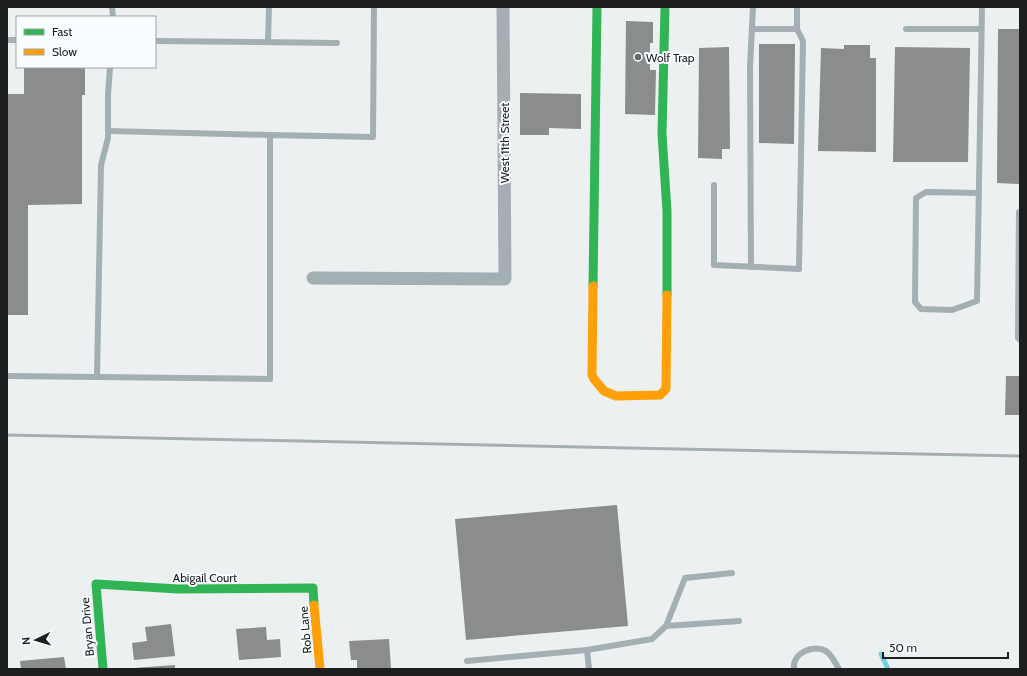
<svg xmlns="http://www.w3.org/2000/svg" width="1027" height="676" viewBox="0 0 1027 676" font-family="Cabin,sans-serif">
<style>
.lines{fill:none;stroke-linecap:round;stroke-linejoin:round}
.stream{stroke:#73d0e0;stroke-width:5}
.building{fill:#8a8c8d}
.lane{stroke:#a3afb3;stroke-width:6}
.street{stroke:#a3afb3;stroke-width:13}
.fast{stroke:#30b455;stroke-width:9}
.slow{stroke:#ff9f0a;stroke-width:9}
.rail{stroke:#a6afaf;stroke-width:3}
.poi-dot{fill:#656868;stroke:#f8feff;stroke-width:1.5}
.labels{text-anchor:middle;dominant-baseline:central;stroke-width:4;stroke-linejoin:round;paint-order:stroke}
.poi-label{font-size:12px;fill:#1c1e1f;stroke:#f8feff;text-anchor:start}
.street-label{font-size:12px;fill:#1c1e1f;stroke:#f8feff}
</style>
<rect width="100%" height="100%" fill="#ecf0f0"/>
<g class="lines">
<!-- stream -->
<polyline class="stream" points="881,654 888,669"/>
</g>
<!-- building -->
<g class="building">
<polygon points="626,21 653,22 653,43 650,43 650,70 656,70 655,115 625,114"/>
<polygon points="998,29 1020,29 1020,184 997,183"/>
<polygon points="759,44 795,44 794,144 759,143"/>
<polygon points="844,45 870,45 870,58 876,58 876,152 818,151 821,48 844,49"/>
<polygon points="729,47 730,149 722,149 722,159 698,158 699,48"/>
<polygon points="895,47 970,48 968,162 893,162"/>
<polygon points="24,67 85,67 85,95 82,95 82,204 28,205 28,315 7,315 7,94 24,94"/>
<polygon points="520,93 581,94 581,129 549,128 549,135 520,135"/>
<polygon points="1006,376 1020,376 1020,415 1005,415"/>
<polygon points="617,505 628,626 466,640 455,519"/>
<polygon points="171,624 175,656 134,660 132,643 147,641 145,627"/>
<polygon points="266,627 267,640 280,639 281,657 239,660 236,629"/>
<polygon points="389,639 391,669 357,669 357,660 351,660 349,641"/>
<polygon points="64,657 66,669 21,669 20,661"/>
<polygon points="175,665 175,669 133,669 133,668"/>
</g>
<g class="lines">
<!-- lane -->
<g class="lane">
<polyline points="112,7 113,17"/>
<polyline points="752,29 797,29 797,7"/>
<polyline points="906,29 981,29"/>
<polyline points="7,40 17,40"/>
<polyline points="155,41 337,43"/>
<polyline points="268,42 269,7"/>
<polyline points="108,131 270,135"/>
<polyline points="714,185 714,265 799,269 803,41 797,29"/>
<polyline points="979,193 926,192 916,198 915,302 921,309 952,310 977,301 982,7"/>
<polyline points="1020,212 1019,212 1018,338 1020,340"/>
<polyline points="751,267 750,67 753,7"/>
<polyline points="7,376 270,379 270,135 373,137 374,7"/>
<polyline points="97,377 101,165 108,138 108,95 110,67"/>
<polyline points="666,626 739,621"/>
<polyline points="587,650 589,669"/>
<polyline points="467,661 587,650 652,639 666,626 685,578 732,573"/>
<path d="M794,669C792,653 813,644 826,651C832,655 835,663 839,669"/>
</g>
<!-- street -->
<polyline class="street" points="313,278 505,279 503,7"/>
<!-- fast -->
<g class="fast">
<polyline points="665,7 662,134 667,211 667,295"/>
<polyline points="593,286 597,7"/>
<polyline points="103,669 96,584 178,589 313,588 314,605"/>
</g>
<!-- slow -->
<g class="slow">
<polyline points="593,286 592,375 594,379 604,391 616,396 660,395 666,389 667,295"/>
<polyline points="314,605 320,669"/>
</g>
<!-- rail -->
<polyline class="rail" points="7,435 1020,456"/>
</g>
<!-- markers -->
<circle class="poi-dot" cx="638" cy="57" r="4"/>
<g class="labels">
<!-- poi labels -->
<g class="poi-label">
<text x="646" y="57">Wolf Trap</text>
</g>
<!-- street labels -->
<g class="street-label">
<text transform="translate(504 143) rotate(-90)">West 11th Street</text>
<text x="205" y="577">Abigail Court</text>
<text transform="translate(87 627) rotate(-95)">Bryan Drive</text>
<text transform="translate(305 630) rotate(-95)">Rob Lane</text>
</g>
</g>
<!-- border -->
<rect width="1027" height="676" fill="none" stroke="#1c1e1f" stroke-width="16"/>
<!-- legend -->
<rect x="16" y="16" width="140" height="52" fill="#f8feff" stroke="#a0a4a5"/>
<rect x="24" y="29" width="20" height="6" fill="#30b455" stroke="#a0a4a5"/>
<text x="52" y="36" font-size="12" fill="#1c1e1f">Fast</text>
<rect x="24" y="49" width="20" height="6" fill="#ff9f0a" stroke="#a0a4a5"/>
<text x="52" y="56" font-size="12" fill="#1c1e1f">Slow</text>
<!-- north arrow -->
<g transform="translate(36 640) rotate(265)" stroke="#f8feff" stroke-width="3" paint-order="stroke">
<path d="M0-3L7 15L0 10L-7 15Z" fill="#1c1e1f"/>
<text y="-6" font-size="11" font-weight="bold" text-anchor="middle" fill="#1c1e1f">N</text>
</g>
<!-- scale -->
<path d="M883 652v6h125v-6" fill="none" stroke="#1c1e1f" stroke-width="2"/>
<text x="889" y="652" font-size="12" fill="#1c1e1f" stroke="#f8feff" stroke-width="3" paint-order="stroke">50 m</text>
</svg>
